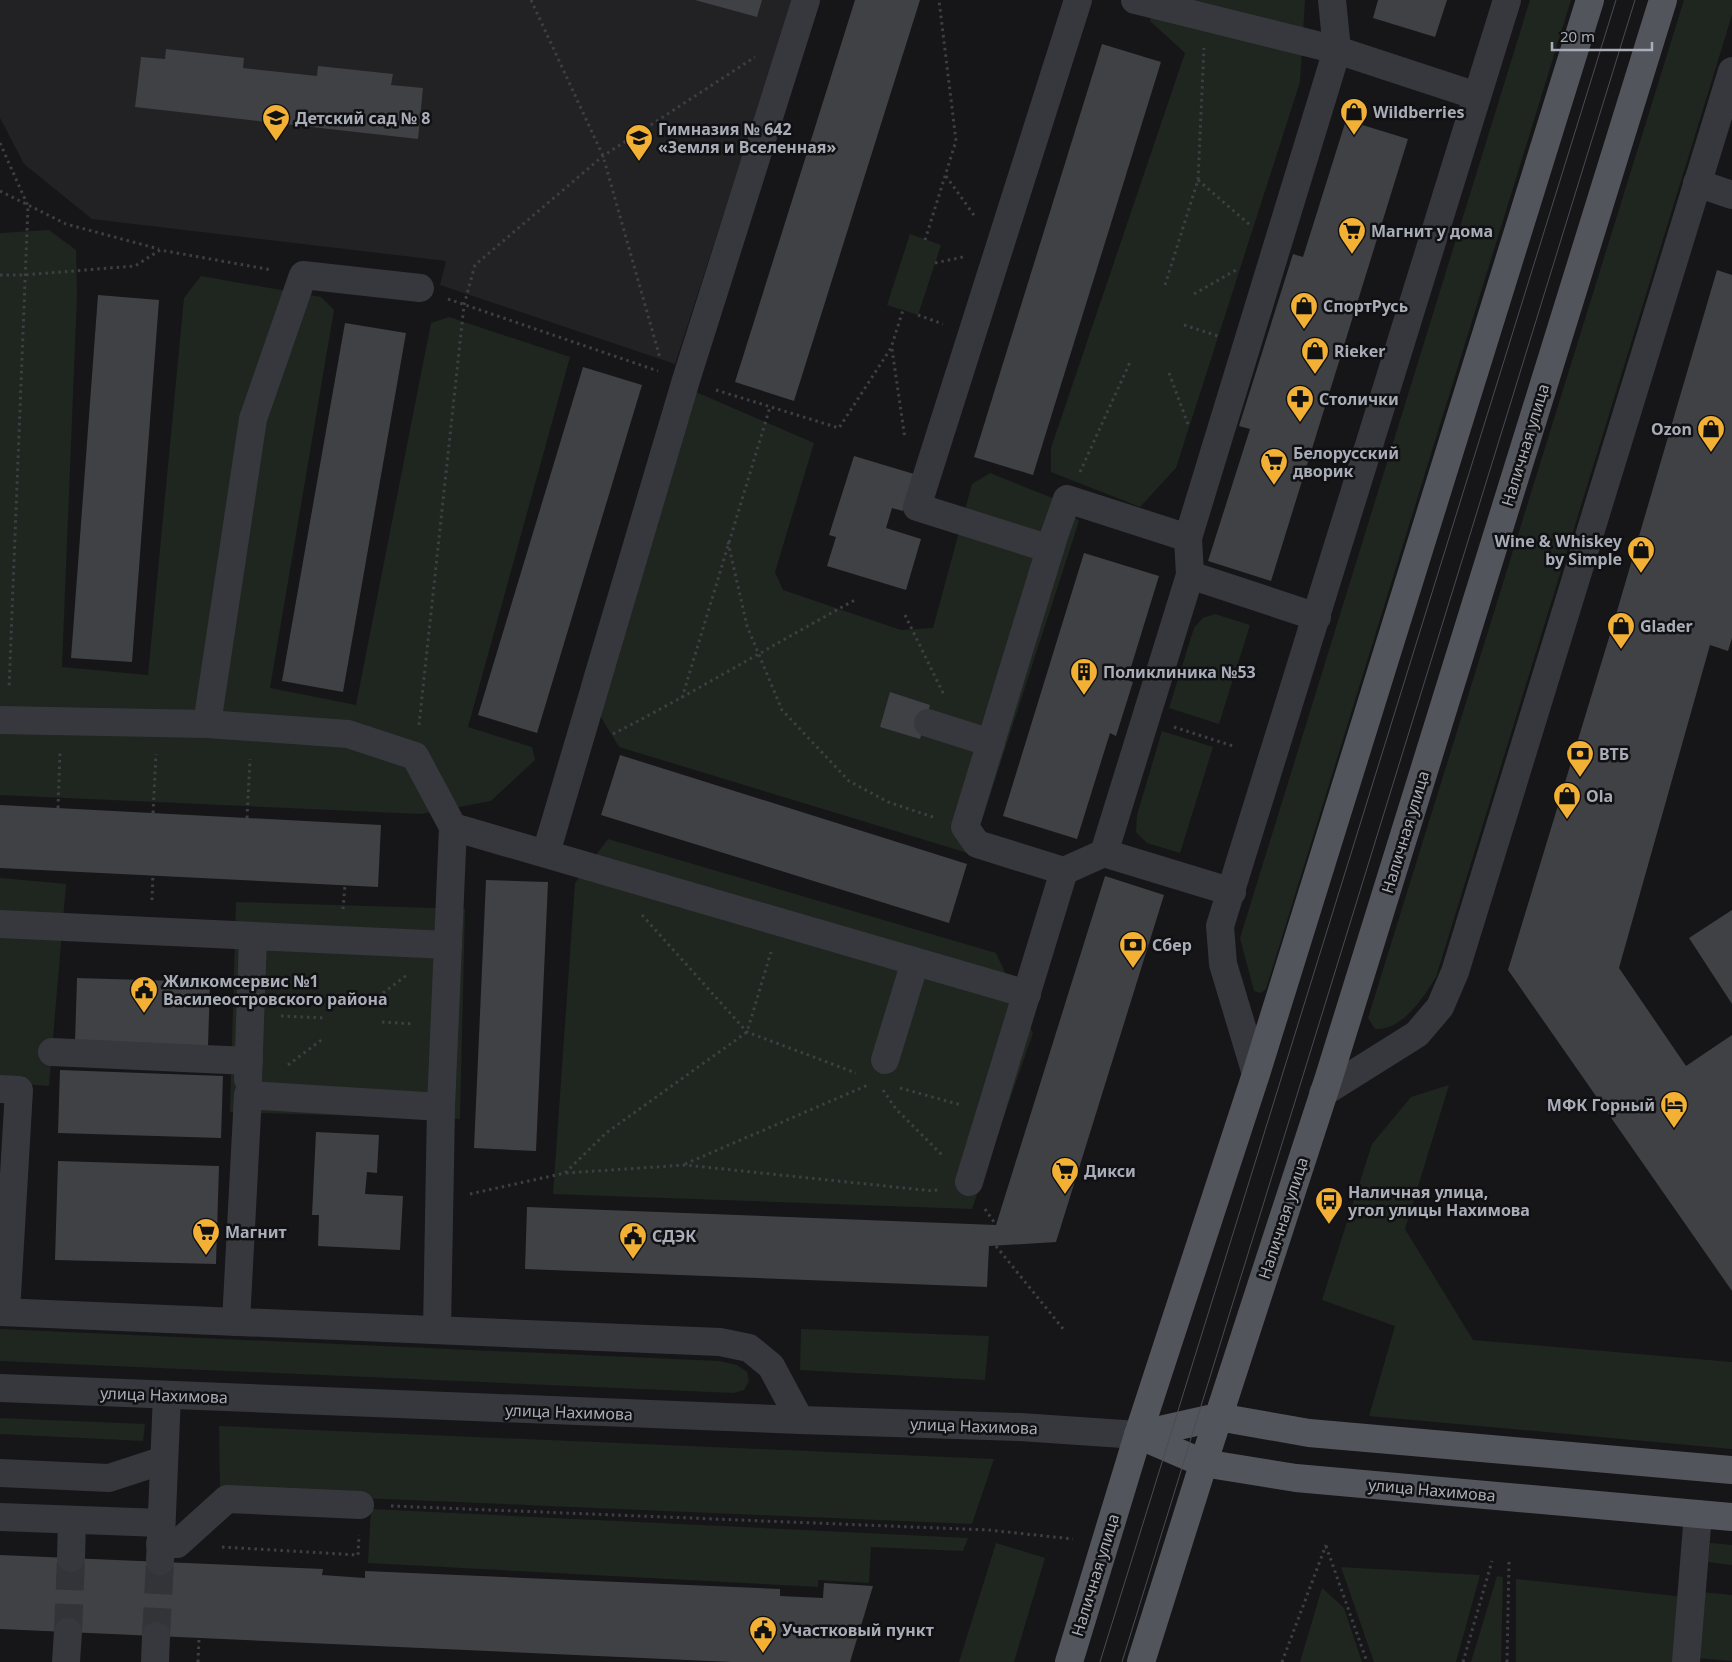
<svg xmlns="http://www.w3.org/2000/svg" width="1732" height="1662" viewBox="0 0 1732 1662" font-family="'Noto Sans',sans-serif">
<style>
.built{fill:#222225}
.green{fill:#1e261f}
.building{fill:#404145}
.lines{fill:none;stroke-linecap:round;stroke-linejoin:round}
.minor-tunnel{stroke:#333438;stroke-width:28;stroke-dasharray:28 14;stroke-linecap:butt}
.path{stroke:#3d3f44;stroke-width:3;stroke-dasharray:2.5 4;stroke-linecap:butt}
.minor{stroke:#37383d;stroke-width:28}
.major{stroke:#53555c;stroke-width:28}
.tram{stroke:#4a4c52;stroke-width:1}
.labels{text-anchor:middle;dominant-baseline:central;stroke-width:5;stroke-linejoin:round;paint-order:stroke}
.poi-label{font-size:16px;font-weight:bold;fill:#a8adb8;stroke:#111113;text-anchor:start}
.street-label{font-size:16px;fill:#a8adb8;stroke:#111113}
</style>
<rect width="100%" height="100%" fill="#161618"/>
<!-- built -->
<polygon class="built" points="0,0 793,0 675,364 440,285 446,261 92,219 24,164 0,118"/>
<!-- green -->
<g class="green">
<polygon points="1157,0 1305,0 1300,82 1176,468 1140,507 1051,472 1051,448 1185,53 1150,21"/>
<polygon points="1530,0 1571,0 1266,989 1261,993 1254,991 1240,938"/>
<path d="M1684,0H1732V15L1436,977C1424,997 1402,1031 1375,1029L1368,1018Z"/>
<polygon points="49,230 76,250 77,295 62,667 148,675 184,298 201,276 321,297 334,310 270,688 356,705 431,323 449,317 570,357 468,727 532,747 535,760 491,801 421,814 0,795 0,233"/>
<polygon points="910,234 941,245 918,315 887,305"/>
<polygon points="668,392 696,392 814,443 775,572 783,590 901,630 933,628 972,484 990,473 1055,499 1079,521 971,854 619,747 581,684"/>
<polygon points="1215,614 1250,625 1219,724 1169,708 1194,628 1203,618"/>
<polygon points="1162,731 1213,747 1180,853 1147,843 1136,832 1137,815"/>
<polygon points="608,839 996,953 1033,1033 972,1209 553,1194 575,883"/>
<polygon points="0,878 66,884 49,1086 0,1082"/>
<polygon points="236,902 465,909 460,1119 230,1112"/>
<polygon points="1449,1085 1405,1229 1473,1340 1732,1362 1732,1449 1369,1416 1395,1326 1322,1300 1372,1144 1411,1097"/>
<polygon points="0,1329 719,1361 737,1365 747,1372 749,1381 744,1390 733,1393 0,1361"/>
<polygon points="801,1329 989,1336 985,1380 800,1370"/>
<polygon points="0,1418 145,1424 143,1441 0,1434"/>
<polygon points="219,1426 994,1459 972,1524 220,1492"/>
<polygon points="371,1509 968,1538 963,1551 871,1547 869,1583 818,1580 818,1587 368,1563"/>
<polygon points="996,1543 1045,1558 1014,1662 959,1662"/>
<polygon points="1710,1543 1732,1545 1732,1565 1708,1562"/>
<polygon points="1341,1567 1480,1575 1456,1662 1374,1662"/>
<polygon points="1497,1576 1503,1577 1501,1662 1471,1662"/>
<polygon points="1516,1579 1685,1597 1678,1662 1516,1662"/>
<polygon points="1322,1588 1344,1608 1362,1662 1300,1662"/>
<polygon points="1702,1592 1732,1595 1732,1661 1696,1658"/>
</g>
<!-- building -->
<g class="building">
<polygon points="695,0 762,0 757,17"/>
<polygon points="855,0 920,0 794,401 735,382"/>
<polygon points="1378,0 1447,0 1435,37 1373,18"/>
<polygon points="1102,44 1161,62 1033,475 974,457"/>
<polygon points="166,49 244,58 243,68 317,76 318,66 393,74 391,85 423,88 418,139 135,107 141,57 165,59"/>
<polygon points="1346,120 1408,139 1271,581 1208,561 1250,429 1239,426 1293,254 1303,257"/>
<polygon points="1717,270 1732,275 1732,638 1728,651 1710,645 1619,968 1686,1066 1732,1035 1732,1291 1508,970 1615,618"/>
<polygon points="98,295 159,300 132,662 71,658"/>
<polygon points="345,323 406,333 343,692 282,681"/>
<polygon points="583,367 642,385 537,733 478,715"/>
<polygon points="854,456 914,474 903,511 892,508 886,528 921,539 906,590 827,566 836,537 829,535"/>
<polygon points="1084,553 1159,576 1127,680 1133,682 1116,736 1110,733 1077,839 1003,816"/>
<polygon points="890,692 930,705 920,739 880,727"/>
<polygon points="620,755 967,864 949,923 601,815"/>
<polygon points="0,805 381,825 378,887 0,868"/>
<polygon points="1105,876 1164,895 1056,1242 989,1246 987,1287 525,1269 527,1207 996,1225"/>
<polygon points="486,880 548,882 536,1151 474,1148"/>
<polygon points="1732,910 1732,1004 1689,938"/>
<polygon points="77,978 210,982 208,1046 75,1042"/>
<polygon points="60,1070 223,1076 221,1138 58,1133"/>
<polygon points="316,1132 379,1135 377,1173 367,1172 365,1194 403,1196 400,1250 318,1246 319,1215 312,1215"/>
<polygon points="58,1161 219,1166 216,1264 55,1260"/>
<polygon points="0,1555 323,1569 322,1575 365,1578 365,1571 780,1589 780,1596 823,1598 824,1583 873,1586 850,1662 732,1662 0,1629"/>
</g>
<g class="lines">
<!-- minor-tunnel -->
<g class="minor-tunnel">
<polyline points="68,1632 71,1558"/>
<polyline points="156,1636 160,1562"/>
</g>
<!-- path -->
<g class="path">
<polyline points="531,0 603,156 660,358"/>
<polyline points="0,143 28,206 9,689"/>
<polyline points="946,176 976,218"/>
<polyline points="1198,180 1250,225"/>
<polyline points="0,191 66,224 159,249"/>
<polyline points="925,240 956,141 939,0"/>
<polyline points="935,263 963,257"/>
<polyline points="0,275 24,275 135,266 160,250 272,270"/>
<polyline points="1165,285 1198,180 1204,48"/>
<polyline points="1194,294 1236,270"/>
<polyline points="448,299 658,371"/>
<polyline points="918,315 943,324"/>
<polyline points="1184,325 1218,336"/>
<polyline points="892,349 905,439"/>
<polyline points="1169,373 1189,427"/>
<polyline points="716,390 839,428 891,348 903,310"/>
<polyline points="1080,472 1131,360"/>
<polyline points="728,542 747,626 782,710 849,781 888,802 936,818"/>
<polyline points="905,615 944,695"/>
<polyline points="682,698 770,407"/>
<polyline points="419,725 464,305 475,265 603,156 755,57"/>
<polyline points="1174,727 1233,746"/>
<path d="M613,734C695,692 774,644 855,600"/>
<polyline points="58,808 60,751"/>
<polyline points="153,813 156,754"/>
<polyline points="247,818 250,759"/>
<polyline points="152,900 153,875"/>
<polyline points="343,909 345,885"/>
<polyline points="642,915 747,1032 856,1073"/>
<polyline points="383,993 407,975"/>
<polyline points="281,1016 325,1018"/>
<polyline points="382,1022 414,1024"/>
<polyline points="288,1065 324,1038"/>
<polyline points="900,1088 961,1105"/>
<polyline points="883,1090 896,1109 944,1157"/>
<polyline points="685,1164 868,1085"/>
<polyline points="566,1173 685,1165 933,1191 940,1189"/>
<polyline points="470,1194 565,1173 606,1133 747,1032 771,952"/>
<polyline points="985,1209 996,1225"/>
<polyline points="996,1246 1064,1330"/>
<polyline points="391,1506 988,1530 1073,1539"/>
<polyline points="1326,1546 1367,1662"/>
<polyline points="222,1547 358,1555 359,1535"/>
<polyline points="198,1662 199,1638"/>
<polyline points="1282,1662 1326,1545"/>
<polyline points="1463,1662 1492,1561"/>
<polyline points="1507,1662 1509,1562"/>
</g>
<!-- minor -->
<g class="minor">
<polyline points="1135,0 1337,50 1332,0"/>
<polyline points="1697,183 1732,195"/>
<polyline points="1188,538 1337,50 1477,96"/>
<polyline points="1050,549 917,507 1078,0"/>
<polyline points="0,720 207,724 348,734 415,756 453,827 441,1107 437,1330"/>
<polyline points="928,723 991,743"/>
<polyline points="207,724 253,419 303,275 420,288"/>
<polyline points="453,827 1027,994"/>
<polyline points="546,853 686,380 806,0"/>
<polyline points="1104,853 1190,575 1317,617"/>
<polyline points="1064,871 977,844 965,827 1054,536 1067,499 1188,538 1190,575"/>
<polyline points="0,924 448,945"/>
<polyline points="52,1052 249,1061"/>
<polyline points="885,1060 915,962"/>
<polyline points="1256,1074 1223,964 1220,926 1507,0"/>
<polyline points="248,1079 253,937"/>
<polyline points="0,1089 19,1090 6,1312"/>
<polyline points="1323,1093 1417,1034 1440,1007 1455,972 1732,71"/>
<polyline points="969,1182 1064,871 1104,853 1232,892"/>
<polyline points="0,1312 720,1342 749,1348 771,1366 800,1420"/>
<polyline points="236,1322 248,1095 441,1107"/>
<polyline points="0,1388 800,1420 1020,1427 1138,1435"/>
<polyline points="0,1473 109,1478 164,1460"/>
<polyline points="0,1517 161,1523"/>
<polyline points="160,1544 177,1544 227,1499 360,1505"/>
<polyline points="71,1558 72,1520"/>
<polyline points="160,1561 167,1395"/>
<polyline points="66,1662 68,1632"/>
<polyline points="155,1662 156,1636"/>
<polyline points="1686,1662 1698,1514"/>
</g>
<!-- major -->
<g class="major">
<polyline points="1138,1435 1203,1463 1296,1478 1732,1517"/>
<polyline points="1138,1435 1218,1417 1309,1433 1732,1470"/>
<polyline points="1069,1662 1138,1435 1256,1074 1590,0"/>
<polyline points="1141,1662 1209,1446 1329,1077 1663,0"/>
</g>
<!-- tram -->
<g class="tram">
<polyline points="1100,1662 1616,0"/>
<polyline points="1122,1662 1635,0"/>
</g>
</g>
<!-- icons -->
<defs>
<symbol id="shop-pin" viewBox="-11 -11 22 30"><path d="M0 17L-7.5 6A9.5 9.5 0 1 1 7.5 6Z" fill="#f2b134" stroke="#111113"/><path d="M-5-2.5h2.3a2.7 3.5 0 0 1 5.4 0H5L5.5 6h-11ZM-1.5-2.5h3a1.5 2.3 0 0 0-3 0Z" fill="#111"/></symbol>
<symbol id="school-pin" viewBox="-11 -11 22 30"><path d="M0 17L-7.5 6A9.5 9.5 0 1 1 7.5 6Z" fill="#f2b134" stroke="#111113"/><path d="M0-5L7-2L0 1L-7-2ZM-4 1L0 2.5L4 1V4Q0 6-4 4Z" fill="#111"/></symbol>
<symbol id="supermarket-pin" viewBox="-11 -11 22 30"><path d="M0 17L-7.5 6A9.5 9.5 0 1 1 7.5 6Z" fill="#f2b134" stroke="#111113"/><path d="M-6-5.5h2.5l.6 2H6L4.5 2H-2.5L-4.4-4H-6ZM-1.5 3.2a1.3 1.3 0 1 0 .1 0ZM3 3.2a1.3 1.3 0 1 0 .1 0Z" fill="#111"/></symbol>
<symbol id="pharmacy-pin" viewBox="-11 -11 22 30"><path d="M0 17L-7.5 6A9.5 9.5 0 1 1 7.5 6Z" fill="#f2b134" stroke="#111113"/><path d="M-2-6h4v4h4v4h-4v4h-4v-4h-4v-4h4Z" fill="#111"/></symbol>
<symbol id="building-pin" viewBox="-11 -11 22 30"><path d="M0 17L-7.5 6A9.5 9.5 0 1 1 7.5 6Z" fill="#f2b134" stroke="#111113"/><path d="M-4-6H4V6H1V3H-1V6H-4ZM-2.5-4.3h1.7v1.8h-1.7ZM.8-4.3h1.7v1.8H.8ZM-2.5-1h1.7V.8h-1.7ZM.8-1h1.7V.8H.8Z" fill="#111"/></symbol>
<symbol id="bank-pin" viewBox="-11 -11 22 30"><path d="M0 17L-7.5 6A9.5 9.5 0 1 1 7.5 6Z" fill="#f2b134" stroke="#111113"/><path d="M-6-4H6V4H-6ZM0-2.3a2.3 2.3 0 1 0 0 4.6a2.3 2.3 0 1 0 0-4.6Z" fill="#111"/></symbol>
<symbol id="civic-pin" viewBox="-11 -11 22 30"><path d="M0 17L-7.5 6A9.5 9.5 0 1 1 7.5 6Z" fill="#f2b134" stroke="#111113"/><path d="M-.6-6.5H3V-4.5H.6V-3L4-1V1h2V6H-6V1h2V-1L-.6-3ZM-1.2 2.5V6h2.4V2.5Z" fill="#111"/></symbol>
<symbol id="hotel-pin" viewBox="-11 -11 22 30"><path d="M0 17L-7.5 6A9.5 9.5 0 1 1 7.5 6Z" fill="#f2b134" stroke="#111113"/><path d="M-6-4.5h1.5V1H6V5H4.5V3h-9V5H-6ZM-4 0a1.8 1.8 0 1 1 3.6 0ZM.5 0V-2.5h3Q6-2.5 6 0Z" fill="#111"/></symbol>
<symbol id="bus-pin" viewBox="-11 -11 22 30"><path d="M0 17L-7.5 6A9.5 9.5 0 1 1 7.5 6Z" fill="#f2b134" stroke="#111113"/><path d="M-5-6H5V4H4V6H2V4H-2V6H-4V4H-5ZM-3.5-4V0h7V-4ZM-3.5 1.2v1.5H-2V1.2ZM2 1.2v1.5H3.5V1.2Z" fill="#111"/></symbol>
</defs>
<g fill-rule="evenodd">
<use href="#shop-pin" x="1338" y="96" width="32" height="43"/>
<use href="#school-pin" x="260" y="102" width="32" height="43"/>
<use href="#school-pin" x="623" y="122" width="32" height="43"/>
<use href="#supermarket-pin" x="1336" y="215" width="32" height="43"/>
<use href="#shop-pin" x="1288" y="290" width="32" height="43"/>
<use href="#shop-pin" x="1299" y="335" width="32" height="43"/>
<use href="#pharmacy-pin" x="1284" y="383" width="32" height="43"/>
<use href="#shop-pin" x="1695" y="413" width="32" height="43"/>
<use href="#supermarket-pin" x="1258" y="446" width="32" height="43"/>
<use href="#shop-pin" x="1625" y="534" width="32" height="43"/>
<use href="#shop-pin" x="1605" y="610" width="32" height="43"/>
<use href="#building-pin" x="1068" y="656" width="32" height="43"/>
<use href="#bank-pin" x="1564" y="738" width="32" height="43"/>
<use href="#shop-pin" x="1551" y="780" width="32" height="43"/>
<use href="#bank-pin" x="1117" y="929" width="32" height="43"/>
<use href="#civic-pin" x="128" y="974" width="32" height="43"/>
<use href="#hotel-pin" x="1658" y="1089" width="32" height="43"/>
<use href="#supermarket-pin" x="1049" y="1155" width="32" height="43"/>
<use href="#bus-pin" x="1313" y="1185" width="32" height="43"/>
<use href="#supermarket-pin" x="190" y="1216" width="32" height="43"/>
<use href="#civic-pin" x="617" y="1220" width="32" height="43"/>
<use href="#civic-pin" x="747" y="1614" width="32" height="43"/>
</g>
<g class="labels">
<!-- poi labels -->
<g class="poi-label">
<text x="1373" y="112">Wildberries</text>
<text x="295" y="118">Детский сад № 8</text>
<text x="658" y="129">Гимназия № 642<tspan x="658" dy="18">«Земля и Вселенная»</tspan></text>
<text x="1371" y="231">Магнит у дома</text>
<text x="1323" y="306">СпортРусь</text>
<text x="1334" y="351">Rieker</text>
<text x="1319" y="399">Столички</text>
<text x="1692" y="429" text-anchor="end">Ozon</text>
<text x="1293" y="453">Белорусский<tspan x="1293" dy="18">дворик</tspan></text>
<text x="1622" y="541" text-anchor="end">Wine &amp; Whiskey<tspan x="1622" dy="18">by Simple</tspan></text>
<text x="1640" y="626">Glader</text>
<text x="1103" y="672">Поликлиника №53</text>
<text x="1599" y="754">ВТБ</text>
<text x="1586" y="796">Ola</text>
<text x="1152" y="945">Сбер</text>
<text x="163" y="981">Жилкомсервис №1<tspan x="163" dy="18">Василеостровского района</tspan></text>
<text x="1655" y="1105" text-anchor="end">МФК Горный</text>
<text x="1084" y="1171">Дикси</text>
<text x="1348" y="1192">Наличная улица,<tspan x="1348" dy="18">угол улицы Нахимова</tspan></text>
<text x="225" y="1232">Магнит</text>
<text x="652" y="1236">СДЭК</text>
<text x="782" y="1630">Участковый пункт</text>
</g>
<!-- street labels -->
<g class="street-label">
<text transform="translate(1525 445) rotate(-73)">Наличная улица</text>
<text transform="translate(1405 832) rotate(-73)">Наличная улица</text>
<text transform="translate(1283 1218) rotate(-72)">Наличная улица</text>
<text transform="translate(164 1395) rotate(2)">улица Нахимова</text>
<text transform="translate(569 1412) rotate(2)">улица Нахимова</text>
<text transform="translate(974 1426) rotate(2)">улица Нахимова</text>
<text transform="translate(1432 1490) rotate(5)">улица Нахимова</text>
<text transform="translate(1095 1575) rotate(-73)">Наличная улица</text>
</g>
</g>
<!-- scale -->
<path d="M1552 42v8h100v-8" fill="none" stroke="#a8adb8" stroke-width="2.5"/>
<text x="1560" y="42" font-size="15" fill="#a8adb8" stroke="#111113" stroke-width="4" paint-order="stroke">20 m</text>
</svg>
